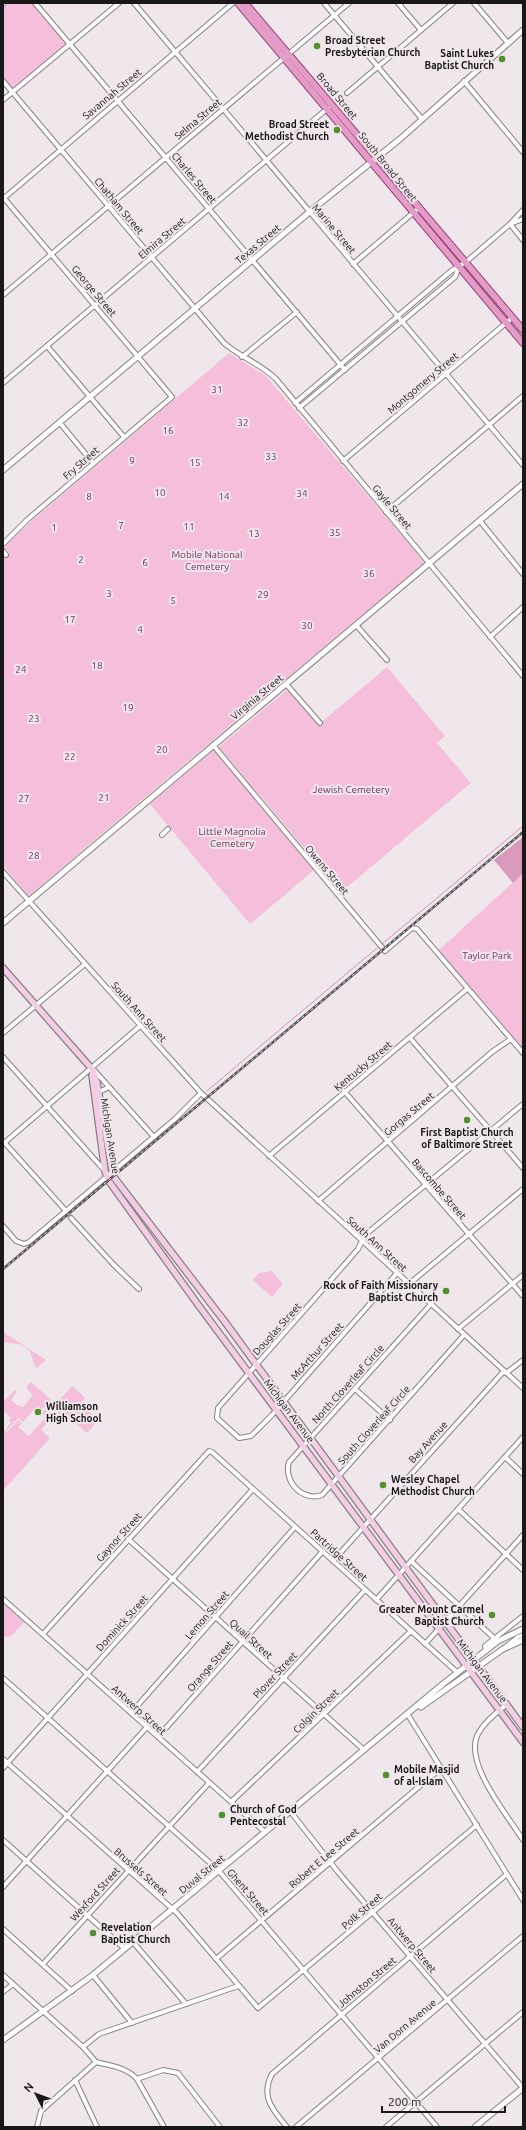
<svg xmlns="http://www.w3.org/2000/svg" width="526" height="2130" viewBox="0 0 526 2130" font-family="Ubuntu,sans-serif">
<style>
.green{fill:#f5bedb}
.forest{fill:#d899bb}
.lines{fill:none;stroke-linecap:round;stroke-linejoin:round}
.stream{stroke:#d193b5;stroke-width:1}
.minor-casing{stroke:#888184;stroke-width:6}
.tertiary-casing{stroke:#888184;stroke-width:7}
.secondary-casing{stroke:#888184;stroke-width:8}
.primary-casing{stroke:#924172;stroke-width:8}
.minor{stroke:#fff;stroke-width:4}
.tertiary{stroke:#fff;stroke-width:5}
.secondary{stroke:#f2cde3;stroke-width:5.5}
.primary{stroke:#e49bc7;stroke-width:6}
.rail-casing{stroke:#565154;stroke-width:2.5}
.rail{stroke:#efe7eb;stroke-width:1;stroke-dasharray:3;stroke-linecap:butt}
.poi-dot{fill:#538f2e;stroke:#efe7eb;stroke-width:1.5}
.labels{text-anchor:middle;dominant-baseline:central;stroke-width:4;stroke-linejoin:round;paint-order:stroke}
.poi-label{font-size:10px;font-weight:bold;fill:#1a1719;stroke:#efe7eb;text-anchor:start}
.street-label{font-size:10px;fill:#1a1719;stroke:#efe7eb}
.park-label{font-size:10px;fill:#762d5a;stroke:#efe7eb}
</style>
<rect width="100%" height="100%" fill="#efe7eb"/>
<!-- green -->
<g class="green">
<polygon points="35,3 70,44 13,92 3,81 3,4"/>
<path d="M229,353L266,376L425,563C293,674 160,783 29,896L3,866V558L9,553L4,547L28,524Z"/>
<polygon points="387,667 445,736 437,743 471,783 341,892 219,747 288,689 318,725"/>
<polygon points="214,750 314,870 250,924 150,804"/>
<polygon points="523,873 523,1053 438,951"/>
<polygon points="272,1271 283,1284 272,1297 253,1280 259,1273"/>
<path d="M3,1332L46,1360L37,1368C33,1365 33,1362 32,1357C29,1344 14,1342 3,1343Z"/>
<polygon points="31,1382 51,1400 40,1411 36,1407 23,1422 18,1418 7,1430 6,1429 11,1423 9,1420 11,1418 5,1412 3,1414 3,1402 15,1390 17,1392 11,1400 17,1405 23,1407 33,1395 27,1389 27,1386"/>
<polygon points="72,1386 85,1398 61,1425 52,1417 41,1430 50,1438 3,1491 3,1432 5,1430 7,1432 18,1420 22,1423 18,1427 29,1436 46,1417 42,1413 53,1401 56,1404"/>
<polygon points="82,1405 99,1420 87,1433 70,1418"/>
<polygon points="3,1599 26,1620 11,1636 3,1637"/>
</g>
<!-- forest -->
<polygon class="forest" points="523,837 523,873 513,883 494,860"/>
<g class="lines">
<!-- stream -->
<g class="stream">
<polyline points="382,944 523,826"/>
<polyline points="207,1091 377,948"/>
</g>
<defs>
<g id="minor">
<polyline points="35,3 345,370"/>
<polyline points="134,3 523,465"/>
<polyline points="324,3 422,119"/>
<polyline points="398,3 421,30"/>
<polyline points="474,3 508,43"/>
<polyline points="3,4 4,3"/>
<path d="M3,81L224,343C240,357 261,364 276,379L523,676"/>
<polyline points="464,81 523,152"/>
<polyline points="347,93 453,3"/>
<polyline points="3,100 119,3"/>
<polyline points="3,197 172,397 28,519 3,544"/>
<polyline points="3,199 233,3"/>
<polyline points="510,224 523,240"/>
<polyline points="510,224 523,219"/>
<polyline points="353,264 420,207"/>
<polyline points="3,295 349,3"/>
<polyline points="47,346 124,437"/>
<polyline points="242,357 297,312"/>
<polyline points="3,383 328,108"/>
<polyline points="295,403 451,271 466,262 510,224 523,210"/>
<polyline points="299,408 455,277 459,267"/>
<polyline points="60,423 93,463"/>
<polyline points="343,461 512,318"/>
<polyline points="386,512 523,396"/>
<polyline points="480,521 523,574"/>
<polyline points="3,551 6,555"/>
<polyline points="356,625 387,660"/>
<polyline points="490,637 523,607"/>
<polyline points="286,684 320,723"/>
<polyline points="213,745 385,951 412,928 417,929 523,1053"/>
<polyline points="162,835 168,829"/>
<polyline points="3,872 201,1093 523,1388"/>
<polyline points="3,1033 85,964"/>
<polyline points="410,1038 523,1168"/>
<polyline points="3,1057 105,1171"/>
<polyline points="93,1069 154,1137"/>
<polyline points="344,1091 523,1296"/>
<polyline points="99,1092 109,1087"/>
<polyline points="3,1141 66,1211"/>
<polyline points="3,1144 140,1026"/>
<polyline points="269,1156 467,989"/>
<polyline points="318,1201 492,1052 511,1039"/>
<polyline points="71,1218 113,1264 139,1289"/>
<polyline points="3,1226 16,1241 24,1244 29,1242 175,1119 201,1093"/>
<polyline points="397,1273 272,1415 251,1436 239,1438 217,1418 218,1408 345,1264 358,1249 365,1235 523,1104"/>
<polyline points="409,1284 523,1189"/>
<path d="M431,1304L289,1462C283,1481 302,1502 322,1495L464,1335"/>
<polyline points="458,1329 523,1275"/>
<polyline points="506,1373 523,1360"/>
<polyline points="355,1389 390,1420"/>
<polyline points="505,1457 523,1474"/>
<polyline points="458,1509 523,1570"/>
<polyline points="128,1539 364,1750"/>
<polyline points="333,1561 504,1371"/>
<polyline points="411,1561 495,1639"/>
<polyline points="3,1599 265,1832"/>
<polyline points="376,1600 523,1437"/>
<polyline points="43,1634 209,1451 212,1452 458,1673"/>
<polyline points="425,1644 523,1535"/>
<polyline points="504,1648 518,1637 523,1635"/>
<polyline points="486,1651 485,1646 523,1616"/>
<polyline points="3,1678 219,1871 437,2127"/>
<path d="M507,1704C496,1713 483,1723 477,1736C465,1765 508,1816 523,1840"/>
<polyline points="131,1713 295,1527"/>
<polyline points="408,1715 523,1900"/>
<polyline points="158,1737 323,1551"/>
<polyline points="3,1759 177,1913 258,2008 477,1825"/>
<polyline points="3,1768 253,1489"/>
<polyline points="197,1772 365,1590"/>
<polyline points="231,1802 411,1631"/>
<polyline points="290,1811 338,1872 523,2088"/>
<polyline points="3,1840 125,1949"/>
<polyline points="3,1887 147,1727"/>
<polyline points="3,1929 72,1991"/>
<polyline points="133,1942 186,2004"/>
<polyline points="216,1959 441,1768"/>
<polyline points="43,1964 209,1783"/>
<polyline points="3,1975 83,2047 96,2062"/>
<polyline points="93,1975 132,2023"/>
<polyline points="3,1992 13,1984"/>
<polyline points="83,2047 99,2034 238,1986"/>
<path d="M96,2062C111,2066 126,2067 137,2079L164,2127"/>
<polyline points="137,2079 163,2070 178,2073 220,2127"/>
<polyline points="75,2080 97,2127"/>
<polyline points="37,2127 41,2111 96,2062"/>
<path d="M287,2127C273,2110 260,2097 272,2074L507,1874"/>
<polyline points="296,2127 523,1936"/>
<polyline points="386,2127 523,2012"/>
</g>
<g id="tertiary">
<polyline points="3,470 313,209 400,139 523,30"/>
<polyline points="3,923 523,484"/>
<polyline points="421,1707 503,1649 523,1640"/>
<polyline points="3,2040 93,1975 443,1684 498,1641 523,1629"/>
<polyline points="475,2127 523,2088"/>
</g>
<g id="secondary">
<polyline points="3,968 92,1069 97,1083 113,1176 225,1322 523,1727"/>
<polyline points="92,1075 105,1171 108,1180 199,1306 523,1742"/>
</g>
<g id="primary">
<polyline points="238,3 523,343"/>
<polyline points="245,3 523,330"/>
</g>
</defs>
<!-- minor casing -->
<use href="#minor" class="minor-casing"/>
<!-- tertiary casing -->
<use href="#tertiary" class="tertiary-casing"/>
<!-- secondary casing -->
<use href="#secondary" class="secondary-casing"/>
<!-- primary casing -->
<use href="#primary" class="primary-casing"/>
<!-- minor -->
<use href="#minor" class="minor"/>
<!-- tertiary -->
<use href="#tertiary" class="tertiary"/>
<!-- secondary -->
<use href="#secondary" class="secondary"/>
<!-- primary -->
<use href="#primary" class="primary"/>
<defs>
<polyline id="rail" points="3,1269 523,832"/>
</defs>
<!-- rail casing -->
<use href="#rail" class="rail-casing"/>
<!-- rail -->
<use href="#rail" class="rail"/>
</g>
<!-- markers -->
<g class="poi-dot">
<circle cx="317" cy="46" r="4"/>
<circle cx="502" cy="59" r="4"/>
<circle cx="337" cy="130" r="4"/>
<circle cx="467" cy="1120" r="4"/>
<circle cx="446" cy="1291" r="4"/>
<circle cx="38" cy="1412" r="4"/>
<circle cx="383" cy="1485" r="4"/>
<circle cx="492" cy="1615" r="4"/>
<circle cx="386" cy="1775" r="4"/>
<circle cx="222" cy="1815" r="4"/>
<circle cx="93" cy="1933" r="4"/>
</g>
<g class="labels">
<!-- poi labels -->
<g class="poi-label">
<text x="325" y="40">Broad Street<tspan x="325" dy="12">Presbyterian Church</tspan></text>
<text x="494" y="53" text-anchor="end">Saint Lukes<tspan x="494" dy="12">Baptist Church</tspan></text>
<text x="329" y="124" text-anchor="end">Broad Street<tspan x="329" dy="12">Methodist Church</tspan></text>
<text x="467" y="1132" text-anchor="middle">First Baptist Church<tspan x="467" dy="12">of Baltimore Street</tspan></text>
<text x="438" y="1285" text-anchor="end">Rock of Faith Missionary<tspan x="438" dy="12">Baptist Church</tspan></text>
<text x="46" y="1406">Williamson<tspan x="46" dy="12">High School</tspan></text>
<text x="391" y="1479">Wesley Chapel<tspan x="391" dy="12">Methodist Church</tspan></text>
<text x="484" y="1609" text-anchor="end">Greater Mount Carmel<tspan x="484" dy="12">Baptist Church</tspan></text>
<text x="394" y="1769">Mobile Masjid<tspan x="394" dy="12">of al-Islam</tspan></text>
<text x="230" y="1809">Church of God<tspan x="230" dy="12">Pentecostal</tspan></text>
<text x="101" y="1927">Revelation<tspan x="101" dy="12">Baptist Church</tspan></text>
</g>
<!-- street labels -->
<g class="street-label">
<text transform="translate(112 94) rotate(-40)">Savannah Street</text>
<text transform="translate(337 96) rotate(50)">Broad Street</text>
<text transform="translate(198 119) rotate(-40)">Selma Street</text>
<text transform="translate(388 167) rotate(51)">South Broad Street</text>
<text transform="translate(194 178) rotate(50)">Charles Street</text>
<text transform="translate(119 206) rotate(50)">Chatham Street</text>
<text transform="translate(334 229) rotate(50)">Marine Street</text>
<text transform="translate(162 238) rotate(-40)">Elmira Street</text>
<text transform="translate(258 244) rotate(-40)">Texas Street</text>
<text transform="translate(94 291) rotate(50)">George Street</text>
<text transform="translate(423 383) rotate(-40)">Montgomery Street</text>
<text transform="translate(81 463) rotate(-41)">Fry Street</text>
<text transform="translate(392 507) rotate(50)">Gayle Street</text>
<text transform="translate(257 697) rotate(-40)">Virginia Street</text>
<text transform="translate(327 870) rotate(50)">Owens Street</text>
<text transform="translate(139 1012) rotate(48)">South Ann Street</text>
<text transform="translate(363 1066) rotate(-40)">Kentucky Street</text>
<text transform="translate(409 1114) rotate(-40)">Gorgas Street</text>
<text transform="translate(110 1136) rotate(81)">Michigan Avenue</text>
<text transform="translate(439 1189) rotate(49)">Bascombe Street</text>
<text transform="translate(377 1244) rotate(42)">South Ann Street</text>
<text transform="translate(277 1329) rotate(-48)">Douglas Street</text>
<text transform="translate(317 1351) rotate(-48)">McArthur Street</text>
<text transform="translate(348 1384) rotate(-48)">North Cloverleaf Circle</text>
<text transform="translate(289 1411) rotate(53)">Michigan Avenue</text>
<text transform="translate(374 1425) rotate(-48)">South Cloverleaf Circle</text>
<text transform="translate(428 1442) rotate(-48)">Bay Avenue</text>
<text transform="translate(119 1537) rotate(-48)">Gaynor Street</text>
<text transform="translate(339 1555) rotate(42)">Partridge Street</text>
<text transform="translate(207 1615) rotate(-49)">Lemon Street</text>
<text transform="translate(122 1623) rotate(-48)">Dominick Street</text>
<text transform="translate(251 1639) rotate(42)">Quail Street</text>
<text transform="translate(210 1666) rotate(-49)">Orange Street</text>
<text transform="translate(482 1671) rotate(53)">Michigan Avenue</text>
<text transform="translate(275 1675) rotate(-47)">Plover Street</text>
<text transform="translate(139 1710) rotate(42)">Antwerp Street</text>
<text transform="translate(316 1711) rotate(-44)">Colgin Street</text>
<text transform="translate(324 1858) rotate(-40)">Robert E Lee Street</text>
<text transform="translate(141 1872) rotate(41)">Brussels Street</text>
<text transform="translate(202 1874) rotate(-39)">Duval Street</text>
<text transform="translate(248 1892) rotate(49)">Ghent Street</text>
<text transform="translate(95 1894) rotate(-48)">Wexford Street</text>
<text transform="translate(362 1911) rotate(-41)">Polk Street</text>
<text transform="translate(412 1945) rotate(50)">Antwerp Street</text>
<text transform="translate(367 1982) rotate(-40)">Johnston Street</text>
<text transform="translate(405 2026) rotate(-40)">Van Dorn Avenue</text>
</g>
<!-- park labels -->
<g class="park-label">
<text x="217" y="389">31</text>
<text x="243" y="422">32</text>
<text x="168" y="430">16</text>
<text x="271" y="456">33</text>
<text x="132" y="460">9</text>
<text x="195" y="462">15</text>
<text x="160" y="492">10</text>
<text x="302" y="493">34</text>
<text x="89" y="496">8</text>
<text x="224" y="496">14</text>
<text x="121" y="525">7</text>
<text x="189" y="526">11</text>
<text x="54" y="527">1</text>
<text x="335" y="532">35</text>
<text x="254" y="533">13</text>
<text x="207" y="554">Mobile National<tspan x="207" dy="12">Cemetery</tspan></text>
<text x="81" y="559">2</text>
<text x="145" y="562">6</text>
<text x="369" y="573">36</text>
<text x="109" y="593">3</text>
<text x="263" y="594">29</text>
<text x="173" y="600">5</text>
<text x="70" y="619">17</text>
<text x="307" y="625">30</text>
<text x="140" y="629">4</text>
<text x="97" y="665">18</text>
<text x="21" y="669">24</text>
<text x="128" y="707">19</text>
<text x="34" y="718">23</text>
<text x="162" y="749">20</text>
<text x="70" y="756">22</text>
<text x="351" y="789">Jewish Cemetery</text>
<text x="104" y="797">21</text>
<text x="24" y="798">27</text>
<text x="232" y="831">Little Magnolia<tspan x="232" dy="12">Cemetery</tspan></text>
<text x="34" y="855">28</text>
<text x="487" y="955">Taylor Park</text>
</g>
</g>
<!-- border -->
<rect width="526" height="2130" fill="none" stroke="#1a1719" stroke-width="8"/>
<!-- north arrow -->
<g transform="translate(36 2094) rotate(312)" stroke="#efe7eb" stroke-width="3" paint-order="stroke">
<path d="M0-3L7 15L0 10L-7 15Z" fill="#1a1719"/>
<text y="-6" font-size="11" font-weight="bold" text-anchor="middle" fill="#1a1719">N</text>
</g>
<!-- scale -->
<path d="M382 2106v6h123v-6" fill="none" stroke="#1a1719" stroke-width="2"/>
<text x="388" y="2106" font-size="12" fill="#1a1719" stroke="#efe7eb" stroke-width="3" paint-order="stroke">200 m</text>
</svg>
